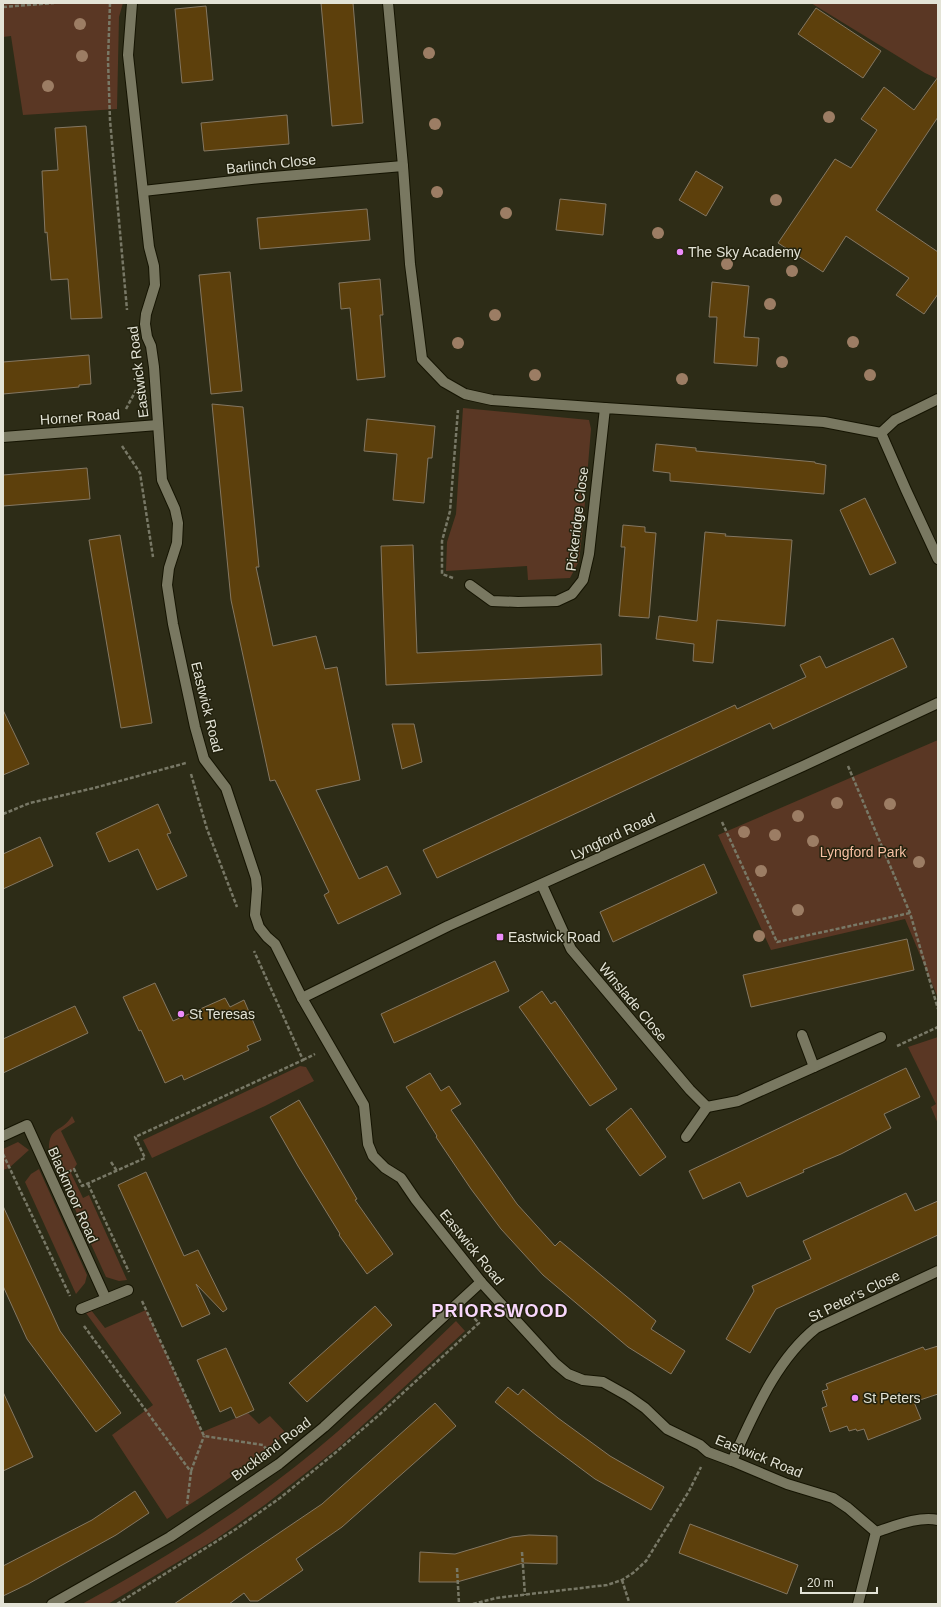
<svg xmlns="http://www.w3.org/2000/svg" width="941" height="1607" viewBox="0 0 941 1607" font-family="Helvetica,sans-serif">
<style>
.green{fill:#5a3724}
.building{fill:#5d400c;stroke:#847762}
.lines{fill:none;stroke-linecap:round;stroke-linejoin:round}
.street-casing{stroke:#151402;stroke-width:12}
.path{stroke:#787866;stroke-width:2.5;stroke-dasharray:4 2;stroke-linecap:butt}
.street{stroke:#797861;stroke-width:10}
.tree{fill:#9c7d64}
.poi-dot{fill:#ec8cfa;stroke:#23220e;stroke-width:1.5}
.labels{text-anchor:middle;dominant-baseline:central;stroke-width:3;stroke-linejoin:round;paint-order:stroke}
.street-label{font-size:14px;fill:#e3e3d6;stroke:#23220e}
.poi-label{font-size:14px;fill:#e3e3d6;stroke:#23220e;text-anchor:start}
.park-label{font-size:14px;fill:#f7c0a3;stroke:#23220e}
.district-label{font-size:18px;font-weight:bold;letter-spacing:1px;fill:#f8d7fc;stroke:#23220e}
</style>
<rect width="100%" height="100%" fill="#2d2c17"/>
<!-- green -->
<g class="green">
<polygon points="3,3 123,3 119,17 117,109 23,115 11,36 3,37"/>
<polygon points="811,3 938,3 938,79 925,73"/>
<polygon points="463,408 589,420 591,429 583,526 579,561 570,578 528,580 527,566 446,571 447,542 456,514"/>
<polygon points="938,740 938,998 905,919 771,950 718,835"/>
<polygon points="938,1037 938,1124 931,1107 936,1104 908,1047"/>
<polygon points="300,1066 306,1067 314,1081 265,1106 152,1158 143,1140"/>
<path d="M72,1116L75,1122L61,1131L77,1164L71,1173L83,1198L89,1195L127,1280L119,1281L106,1277L49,1152C48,1125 61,1134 72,1116Z"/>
<polygon points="18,1142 29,1150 9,1168 3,1170 3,1149"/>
<polygon points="39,1169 87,1275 85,1283 76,1294 25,1182 31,1174"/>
<path d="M91,1310L105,1328L146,1310L202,1432L248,1413L259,1424L270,1416L286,1433C250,1466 208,1493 167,1519L112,1435L153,1405L86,1313Z"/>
<path d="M456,1321L465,1331L339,1447L266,1504L216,1539L108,1604H82C157,1563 229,1519 296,1466C353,1421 404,1371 456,1321Z"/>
</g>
<!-- building -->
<g class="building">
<polygon points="321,3 353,3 363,123 332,126"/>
<polygon points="206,6 213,80 182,83 175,9"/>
<polygon points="816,8 881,51 863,78 798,34"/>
<polygon points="938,77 938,117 876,210 938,252 938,294 924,314 896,295 909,278 846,236 823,272 778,243 835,159 851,168 877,130 861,119 884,87 914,110"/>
<polygon points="287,115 289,144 204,151 201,123"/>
<polygon points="86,126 102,318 71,319 68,279 51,280 47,232 45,233 42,171 58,170 55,128"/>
<polygon points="696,171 723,187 706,216 679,200"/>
<polygon points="560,199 606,204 603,235 556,230"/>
<polygon points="367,209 370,240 260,249 257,218"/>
<polygon points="230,272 242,391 211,394 199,275"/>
<polygon points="380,279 383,315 380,315 385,377 357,380 350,308 341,309 339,283"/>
<polygon points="712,282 749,286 744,337 759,338 757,366 714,363 717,317 709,317"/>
<polygon points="89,355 91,384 79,385 79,387 3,394 3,362"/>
<polygon points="212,404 243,407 259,567 256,567 273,646 316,636 325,669 337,667 360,780 316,790 359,879 387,866 401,894 338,924 324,895 329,892 275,780 270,781 231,600"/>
<polygon points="367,419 435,426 432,458 428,458 424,503 393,500 397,454 364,451"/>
<polygon points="656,444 696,448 696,451 815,462 815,463 826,465 824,494 670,481 670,473 653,471"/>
<polygon points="87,468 90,499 3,506 3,475"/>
<polygon points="865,498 896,563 870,575 840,510"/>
<polygon points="623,525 645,527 645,532 656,533 649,618 619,616 625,547 621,547"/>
<polygon points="705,532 726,534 725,536 792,540 785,626 717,620 713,663 693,661 694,644 656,639 659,616 697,621"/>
<polygon points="120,535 152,723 121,728 89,540"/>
<polygon points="413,545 417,653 601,644 602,675 386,685 381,546"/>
<polygon points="893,638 907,667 773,729 770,723 437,878 423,850 735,705 737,709 806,677 800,665 820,656 826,668"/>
<polygon points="3,710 29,764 3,775"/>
<polygon points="392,724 414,724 422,762 402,769"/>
<polygon points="158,804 171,833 167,834 187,876 157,890 138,849 109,862 96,833"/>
<polygon points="40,837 53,866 3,889 3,854"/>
<polygon points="704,864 717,893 613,942 600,912"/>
<polygon points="907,939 914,970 751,1007 743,975"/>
<polygon points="495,961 509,991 394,1043 381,1014"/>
<polygon points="155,983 173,1021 225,998 230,1007 244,1000 261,1040 247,1046 249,1050 184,1080 182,1075 165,1083 141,1030 139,1031 123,997"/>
<polygon points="542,991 551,1004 555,1001 617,1089 590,1106 519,1007"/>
<polygon points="75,1006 88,1033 3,1073 3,1039"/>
<polygon points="906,1068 920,1097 884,1114 891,1128 841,1154 803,1170 804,1172 747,1197 740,1182 703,1199 689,1171"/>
<polygon points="430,1073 441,1091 449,1086 461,1104 451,1110 517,1204 555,1246 560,1241 656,1321 651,1329 685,1351 671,1374 628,1347 543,1275 501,1229 471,1189 436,1137 437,1136 406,1087"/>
<polygon points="299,1100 357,1199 355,1200 393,1254 367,1274 339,1235 340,1234 298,1166 270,1117"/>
<polygon points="631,1108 666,1157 640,1176 606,1129"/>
<polygon points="146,1172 184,1256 198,1250 227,1309 223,1312 196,1284 210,1314 182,1327 118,1185"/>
<polygon points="906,1193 915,1211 938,1201 938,1235 776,1309 750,1353 726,1339 754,1291 752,1286 811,1259 803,1241"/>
<polygon points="3,1206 60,1331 121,1413 96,1432 27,1339 3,1286"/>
<polygon points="375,1306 392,1325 307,1402 289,1383"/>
<polygon points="938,1346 938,1394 914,1402 921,1419 868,1440 864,1429 857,1431 856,1429 849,1431 847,1426 830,1432 822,1408 827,1406 822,1391 828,1389 826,1384 923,1347 925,1350"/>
<polygon points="226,1348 254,1410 236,1418 231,1407 220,1412 197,1360"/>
<polygon points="508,1387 518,1395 523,1389 558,1418 610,1456 664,1487 651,1510 595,1479 536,1435 495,1402"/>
<polygon points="3,1392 33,1457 3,1471"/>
<polygon points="435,1403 456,1426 342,1527 296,1559 303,1570 258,1601 250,1601 244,1593 229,1604 174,1604 322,1504"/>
<polygon points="135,1491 149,1513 116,1535 28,1584 3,1596 3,1566 92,1520"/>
<polygon points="690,1524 798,1565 787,1594 679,1553"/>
<polygon points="529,1535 557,1536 557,1564 523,1563 457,1582 419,1582 420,1552 455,1554 512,1537"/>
</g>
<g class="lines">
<defs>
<g id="street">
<polyline points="132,3 128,55 149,247 154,266 155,285 146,314 145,324 147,337 151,346 154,367 162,480 175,509 178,523 177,543 169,568 167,585 173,624 195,727 204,759 226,788 256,878 257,889 255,915 259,927 267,937 275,944 302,998 364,1105 368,1144 373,1156 385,1168 401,1178 416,1200 481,1282 555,1363 568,1374 583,1380 603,1382 628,1396 645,1408 667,1429 700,1445 708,1452 732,1461 787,1484 833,1498 848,1508 876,1532"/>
<polyline points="388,3 403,166 410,264 422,359 444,382 465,394 492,400 605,408"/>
<polyline points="143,191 261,178 403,166"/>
<polyline points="881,433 895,420 938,399"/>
<polyline points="3,437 158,425"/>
<polyline points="470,585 492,601 518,602 557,601 572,594 583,580 589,554 605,408 824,422 881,433 906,490 938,559"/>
<polyline points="542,885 571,949 690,1090 707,1107 738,1101 881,1037"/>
<polyline points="302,998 448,926 803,766 938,703"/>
<polyline points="802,1035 814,1067"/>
<polyline points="3,1136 27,1125 106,1299 128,1290"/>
<polyline points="686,1137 707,1107"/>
<polyline points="81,1309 106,1299"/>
<path d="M732,1461C754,1414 775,1361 816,1328L938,1271"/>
<path d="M876,1532C895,1526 918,1516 938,1520"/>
<polyline points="52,1604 170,1537 279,1464 324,1427 481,1282"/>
<polyline points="858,1604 876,1532"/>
</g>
</defs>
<!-- street casing -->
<use href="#street" class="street-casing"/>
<!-- path -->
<g class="path">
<polyline points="110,3 108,60 110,120 127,310"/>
<polyline points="3,7 54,3"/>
<polyline points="126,409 136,390"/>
<polyline points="122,446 140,473 153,557"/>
<polyline points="453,578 442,574 442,541 450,511 458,410"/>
<polyline points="848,766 910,913 938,1009"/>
<polyline points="191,774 207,829 237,907"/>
<polyline points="3,814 30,803 94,788 186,763"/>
<polyline points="722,822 777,942 910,913"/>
<polyline points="897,1046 938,1027"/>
<polyline points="303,1060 315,1054"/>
<polyline points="3,1154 70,1296"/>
<polyline points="111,1162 117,1171"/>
<polyline points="68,1172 74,1169 82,1186 145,1158 135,1137 303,1060 254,951"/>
<polyline points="88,1184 129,1272"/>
<polyline points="142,1301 204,1436 263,1445 267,1450"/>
<polyline points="84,1326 191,1472 187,1504"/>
<polyline points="191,1471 204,1436"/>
<polyline points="522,1552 525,1595"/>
<polyline points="457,1568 459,1604"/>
<polyline points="622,1580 629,1602"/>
<polyline points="117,1604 236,1529 280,1498 335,1453 379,1415 479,1323 471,1315"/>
<polyline points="473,1604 496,1598 607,1585 622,1580 633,1573 646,1561 689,1491 701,1467"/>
</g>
<!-- street -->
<use href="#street" class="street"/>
</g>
<!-- trees -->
<g class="tree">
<circle cx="80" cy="24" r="6"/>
<circle cx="429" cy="53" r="6"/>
<circle cx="82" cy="56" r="6"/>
<circle cx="48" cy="86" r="6"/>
<circle cx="829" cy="117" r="6"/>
<circle cx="435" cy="124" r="6"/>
<circle cx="437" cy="192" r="6"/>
<circle cx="776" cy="200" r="6"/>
<circle cx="506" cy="213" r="6"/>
<circle cx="658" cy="233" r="6"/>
<circle cx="727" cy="264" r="6"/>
<circle cx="792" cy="271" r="6"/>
<circle cx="770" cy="304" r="6"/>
<circle cx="495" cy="315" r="6"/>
<circle cx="853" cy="342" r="6"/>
<circle cx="458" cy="343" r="6"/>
<circle cx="782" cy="362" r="6"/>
<circle cx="535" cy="375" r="6"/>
<circle cx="870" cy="375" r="6"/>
<circle cx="682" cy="379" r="6"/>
<circle cx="837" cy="803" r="6"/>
<circle cx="890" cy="804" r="6"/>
<circle cx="798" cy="816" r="6"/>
<circle cx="744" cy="832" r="6"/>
<circle cx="775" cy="835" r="6"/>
<circle cx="813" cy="841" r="6"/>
<circle cx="919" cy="862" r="6"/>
<circle cx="761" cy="871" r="6"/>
<circle cx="798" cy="910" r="6"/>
<circle cx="759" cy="936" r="6"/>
</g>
<!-- markers -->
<g class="poi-dot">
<circle cx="680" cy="252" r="4"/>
<rect x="496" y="933" width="8" height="8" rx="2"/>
<circle cx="181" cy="1014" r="4"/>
<circle cx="855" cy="1398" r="4"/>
</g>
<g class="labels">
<!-- street labels -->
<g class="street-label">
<text transform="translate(271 164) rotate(-6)">Barlinch Close</text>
<text transform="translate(138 372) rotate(-97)">Eastwick Road</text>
<text transform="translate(80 417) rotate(-4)">Horner Road</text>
<text transform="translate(577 519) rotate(-83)">Pickeridge Close</text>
<text transform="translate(207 707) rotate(76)">Eastwick Road</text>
<text transform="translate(613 836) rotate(-25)">Lyngford Road</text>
<text transform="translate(633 1002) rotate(50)">Winslade Close</text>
<text transform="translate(73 1195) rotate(66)">Blackmoor Road</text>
<text transform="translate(472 1247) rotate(51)">Eastwick Road</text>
<text transform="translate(854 1296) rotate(-26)">St Peter's Close</text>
<text transform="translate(271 1449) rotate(-37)">Buckland Road</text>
<text transform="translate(759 1456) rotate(22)">Eastwick Road</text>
</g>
<!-- poi labels -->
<g class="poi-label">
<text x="688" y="252">The Sky Academy</text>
<text x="508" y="937">Eastwick Road</text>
<text x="189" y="1014">St Teresas</text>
<text x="863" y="1398">St Peters</text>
</g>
<!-- park labels -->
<g class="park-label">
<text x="863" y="852">Lyngford Park</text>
</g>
<!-- district labels -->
<g class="district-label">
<text x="500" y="1311">PRIORSWOOD</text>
</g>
</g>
<!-- border -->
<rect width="941" height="1607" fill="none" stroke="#e3e3d6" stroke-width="8"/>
<!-- scale -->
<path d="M801 1587v6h76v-6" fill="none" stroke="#e3e3d6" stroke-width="2"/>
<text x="807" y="1587" font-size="12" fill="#e3e3d6" stroke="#23220e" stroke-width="3" paint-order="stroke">20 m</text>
</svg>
